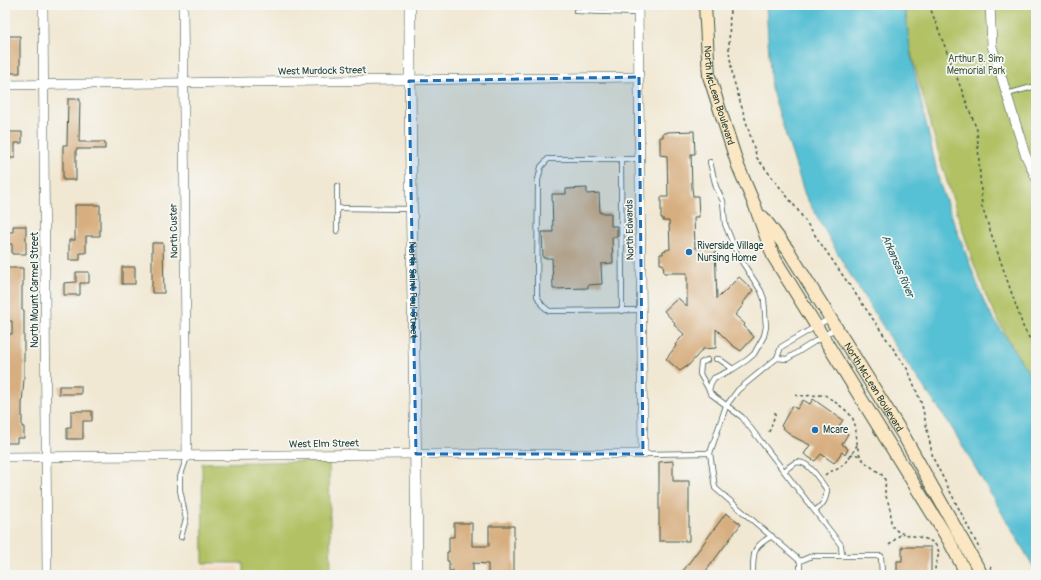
<svg xmlns="http://www.w3.org/2000/svg" width="1041" height="580" viewBox="0 0 1041 580" font-family="Pangolin,sans-serif">
<style>
.built{fill:#f5d3c2}
.green{fill:#b1c164;stroke:#687f4c}
.water{fill:#57c0d4;stroke:#3b7e84}
.building{fill:#d7ae7f}
.lines{fill:none;stroke-linecap:round;stroke-linejoin:round}
.service-casing{stroke:#3e574c;stroke-width:6}
.minor-casing{stroke:#3e574c;stroke-width:10}
.tertiary-casing{stroke:#3e574c;stroke-width:12}
.secondary-casing{stroke:#3e574c;stroke-width:14}
.path{stroke:#3e574c;stroke-width:1.5;stroke-dasharray:3 3;stroke-linecap:butt}
.service{stroke:#fff;stroke-width:4.5}
.minor{stroke:#fff;stroke-width:9}
.tertiary{stroke:#fff;stroke-width:11}
.secondary{stroke:#fbe7c3;stroke-width:12}
.marked{fill:#1f6fb2;fill-opacity:0.2;stroke:#1f6fb2;stroke-width:3;stroke-dasharray:8 5;stroke-linejoin:round}
.poi-dot{fill:#1f6fb2;stroke:#f6f6f2;stroke-width:1.5}
.labels{text-anchor:middle;dominant-baseline:central;stroke-width:3.5;stroke-linejoin:round;paint-order:stroke}
.park-label{font-size:10px;fill:#445e40;stroke:#f6f6f2}
.street-label{font-size:10px;fill:#1f3d34;stroke:#f6f6f2}
.poi-label{font-size:10px;fill:#1f3d34;stroke:#f6f6f2;text-anchor:start}
.water-label{font-size:11px;font-style:italic;fill:#2d5e5c;stroke:#f6f6f2}
</style>
<rect width="100%" height="100%" fill="#f6f6f2"/>
<filter id="ink" filterUnits="userSpaceOnUse"><feTurbulence type="fractalNoise" baseFrequency=".025" numOctaves="2"/><feDisplacementMap in="SourceGraphic" scale="8" xChannelSelector="R" yChannelSelector="G"/><feConvolveMatrix kernelMatrix="1 2 1 2 8 2 1 2 1" color-interpolation-filters="sRGB"/></filter>
<filter id="wash" filterUnits="userSpaceOnUse"><feTurbulence type="fractalNoise" baseFrequency=".012" numOctaves="4" result="noise"/><feDisplacementMap in="SourceGraphic" scale="16" xChannelSelector="R" yChannelSelector="G"/><feGaussianBlur stdDeviation="0.9" result="paint"/><feColorMatrix in="noise" values="0 0 0 0 0 0 0 0 0 0 0 0 0 0 0 0 0 1.4 0 .05"/><feComposite in="paint" operator="in"/></filter>
<g filter="url(#wash)">
<rect width="100%" height="100%" fill="#f1e8d3"/>
<!-- built -->
<rect class="built" x="203" y="567" width="35" height="8"/>
<!-- green -->
<g class="green">
<polygon points="905,5 1036,5 1036,392 989,303 972,259 943,169 910,49"/>
<polygon points="329,461 331,575 243,575 243,563 203,563 202,463"/>
</g>
<!-- water -->
<polygon class="water" points="766,5 904,5 911,56 940,185 986,307 1036,384 1036,571 949,423 901,355 846,268 805,195 771,88"/>
<g id="blocks">
<!-- building -->
<g class="building">
<polygon points="8,36 20,36 20,73 5,73 5,41 8,41"/>
<polygon points="68,99 80,99 79,142 105,142 105,149 76,149 76,180 63,180 63,145 67,145"/>
<polygon points="694,131 695,154 691,154 692,188 693,196 698,196 699,217 694,217 695,248 715,248 717,299 739,277 753,290 743,303 744,304 735,315 745,324 744,326 754,337 741,351 732,345 716,329 716,348 703,349 689,365 680,371 666,359 676,346 675,345 684,334 674,325 675,323 664,311 678,298 687,306 687,273 664,273 663,264 660,264 660,254 663,254 663,251 670,249 669,221 663,221 663,218 661,218 661,197 668,197 667,156 660,155 660,137 663,137 663,133 667,133 667,132"/>
<polygon points="5,132 22,132 22,143 15,143 15,158 5,158"/>
<polygon points="587,188 587,194 599,193 600,213 611,213 611,226 617,226 617,237 612,237 613,263 601,264 602,284 588,285 588,288 553,289 552,258 543,258 542,232 553,232 552,194 566,194 566,189"/>
<polygon points="75,205 100,205 100,236 86,236 86,253 80,253 80,260 69,260 69,240 75,240"/>
<polygon points="13,226 26,226 26,254 12,254 12,244 7,244 7,232 13,232"/>
<polygon points="152,243 163,243 164,293 152,293"/>
<rect x="122" y="267" width="13" height="17"/>
<polygon points="5,268 23,268 23,286 22,286 22,310 24,310 24,379 22,404 22,427 24,427 24,438 17,438 17,443 5,443 5,408 7,408 5,349 6,349 6,334 12,334 12,321 5,321"/>
<polygon points="76,272 89,272 89,283 80,283 80,295 64,295 64,283 76,282"/>
<rect x="59" y="386" width="22" height="8"/>
<polygon points="813,399 843,420 839,426 848,434 842,444 848,449 845,455 842,452 834,463 821,454 815,461 810,458 804,454 810,445 792,436 781,426 792,406 797,409 803,400 810,404"/>
<polygon points="71,411 92,411 92,421 83,421 83,439 67,439 67,427 71,427"/>
<polygon points="673,461 673,481 689,481 689,541 659,541 659,462"/>
<polygon points="726,513 741,524 703,575 680,575"/>
<polygon points="454,523 472,523 472,546 489,546 489,526 514,526 514,575 488,575 488,564 473,563 473,575 454,575 454,571 449,571 449,561 447,561 447,552 449,552 449,537 454,537"/>
<polygon points="902,547 931,547 931,575 901,575 901,573 897,573 897,561 902,561"/>
</g>
</g>
</g>
<g filter="url(#ink)">
<use href="#blocks" fill-opacity="0" stroke="#3e574c" stroke-width="1"/>
<g class="lines">
<defs>
<g id="service">
<polyline points="576,11 638,13"/>
<polyline points="1007,94 1036,86"/>
<polyline points="621,159 622,311"/>
<polyline points="640,159 548,159 541,167 538,180 537,296 542,305 549,311 641,310"/>
<polyline points="710,162 716,187 723,201 725,224 737,254 761,291 764,299 766,327 764,336 754,354 747,360 733,369 714,378 711,383 709,390 711,394 742,417 841,545 842,556"/>
<polyline points="337,186 337,231"/>
<polyline points="337,208 412,209"/>
<polyline points="777,358 787,359 836,328"/>
<polyline points="716,359 719,359 733,369"/>
<polyline points="707,360 701,363 700,374 709,390"/>
<polyline points="710,453 715,488 800,561 800,575"/>
<polyline points="643,454 710,453 726,406 738,390 777,358 781,347 830,318"/>
<path d="M784,471C787,469 791,465 795,463C808,458 820,481 827,490C826,500 823,505 815,511"/>
<polyline points="181,537 186,519 180,490 180,477 187,457"/>
<polyline points="800,561 812,556 881,556 882,575"/>
<path d="M753,575C753,553 752,547 772,536"/>
</g>
<g id="minor">
<polyline points="43,5 47,575"/>
<polyline points="183,5 187,457"/>
<polyline points="990,5 992,46 1025,154 1036,178"/>
<polyline points="5,85 639,77"/>
<polyline points="5,457 416,454 643,454 638,5"/>
</g>
<g id="tertiary">
<path id="s1" d="M410,5C409,195 416,385 417,575"/>
</g>
<g id="secondary">
<path id="s2" d="M705,5L709,76L738,166L755,206L773,256L948,539L967,575"/>
<path id="s3" d="M763,217L788,250L905,438L982,575"/>
</g>
</defs>
<!-- service casing -->
<use href="#service" class="service-casing"/>
<!-- minor casing -->
<use href="#minor" class="minor-casing"/>
<!-- tertiary casing -->
<use href="#tertiary" class="tertiary-casing"/>
<!-- secondary casing -->
<use href="#secondary" class="secondary-casing"/>
<!-- path -->
<g class="path">
<polyline points="730,5 729,51 733,78 757,158 797,209 908,370 922,405 933,458 980,550"/>
<polyline points="929,5 977,130 982,207 1024,329 1036,349"/>
<path d="M795,395L799,396L825,395C832,400 846,409 851,416C859,426 854,445 861,457C866,466 883,472 885,480C886,483 885,488 885,492C886,498 889,503 890,510C892,516 889,522 893,527C903,541 935,531 939,553L935,568L936,575"/>
<polyline points="769,432 775,415 775,410"/>
<polyline points="850,455 854,454 860,456"/>
<path d="M825,475C829,471 835,471 839,468C846,463 853,453 857,445"/>
<polyline points="889,545 902,533"/>
<polyline points="990,567 996,575"/>
</g>
<!-- service -->
<use href="#service" class="service"/>
<!-- minor -->
<use href="#minor" class="minor"/>
<!-- tertiary -->
<use href="#tertiary" class="tertiary"/>
<!-- secondary -->
<use href="#secondary" class="secondary"/>
</g>
</g>
<!-- marked area -->
<path class="marked" d="M639,77L643,454H416L409,81Z"/>
<!-- markers -->
<g class="poi-dot">
<circle cx="689" cy="252" r="4"/>
<circle cx="815" cy="430" r="4"/>
</g>
<g class="labels">
<!-- park labels -->
<g class="park-label">
<text x="976" y="59">Arthur B. Sim<tspan x="976" dy="12">Memorial Park</tspan></text>
</g>
<!-- street labels -->
<g class="street-label">
<text transform="translate(322 71) rotate(-1)">West Murdock Street</text>
<text stroke="none"><textPath href="#s2" startOffset="92">North McLean Boulevard</textPath></text>
<text transform="translate(630 230) rotate(-91)">North Edwards</text>
<text transform="translate(174 231) rotate(-91)">North Custer</text>
<text transform="translate(35 290) rotate(-90)">North Mount Carmel Street</text>
<text stroke="none"><textPath href="#s1" startOffset="285">North Saint Paul Street</textPath></text>
<text stroke="none"><textPath href="#s3" startOffset="203">North McLean Boulevard</textPath></text>
<text transform="translate(324 444) rotate(-1)">West Elm Street</text>
</g>
<!-- poi labels -->
<g class="poi-label">
<text x="697" y="246">Riverside Village<tspan x="697" dy="12">Nursing Home</tspan></text>
<text x="823" y="430">Mcare</text>
</g>
<!-- water labels -->
<g class="water-label">
<text transform="translate(898 266) rotate(67)">Arkansas River</text>
</g>
</g>
<!-- margin -->
<rect width="1041" height="580" fill="none" stroke="#f6f6f2" stroke-width="20"/>
</svg>
